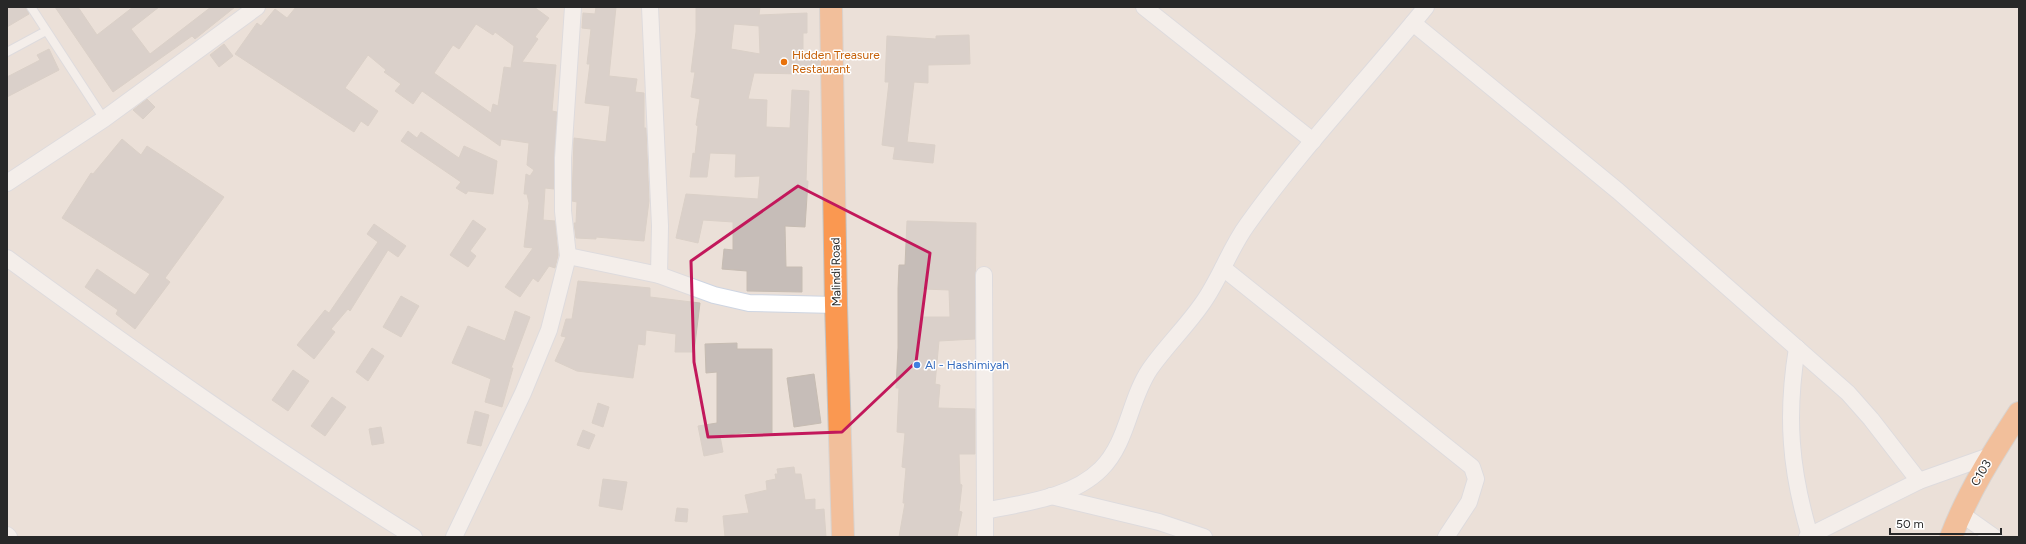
<svg xmlns="http://www.w3.org/2000/svg" width="2026" height="544" viewBox="0 0 2026 544" font-family="Figtree,sans-serif">
<style>
.building{fill:#c6bdb8;stroke:#c6bcb2;fill-rule:evenodd}
.lines{fill:none;stroke-linecap:round;stroke-linejoin:round}
.service-casing{stroke:#ced5e2;stroke-width:10}
.minor-casing{stroke:#ced5e2;stroke-width:18}
.trunk-casing{stroke:#c3c3c3;stroke-width:24}
.service{stroke:#fff;stroke-width:8}
.minor{stroke:#fff;stroke-width:16}
.trunk{stroke:#fa9851;stroke-width:22}
.marked{fill:none;stroke:#c2185b;stroke-width:3;stroke-linejoin:round}
.food-dot{fill:#e8710a;stroke:#fff;stroke-width:1.5}
.shop-dot{fill:#3f7fe0;stroke:#fff;stroke-width:1.5}
.labels{text-anchor:middle;dominant-baseline:central;stroke-width:3;stroke-linejoin:round;paint-order:stroke}
.food-label{font-size:12px;fill:#c56008;stroke:#fff;text-anchor:start}
.street-label{font-size:12px;fill:#282828;stroke:#fff}
.shop-label{font-size:12px;fill:#366cbe;stroke:#fff;text-anchor:start}
</style>
<rect width="100%" height="100%" fill="#ebe0d8"/>
<!-- building -->
<g class="building">
<polygon points="7,7 26,7 29,14 7,27"/>
<polygon points="55,7 78,7 97,35 133,7 159,7 131,29 150,54 211,7 235,7 195,39 192,36 113,92"/>
<path d="M296,7H534L549,18L535,37L538,39L522,62L556,65L552,111L557,112L554,189L545,188L543,220L555,221L558,255L555,268L549,266L538,282L533,278L520,297L505,287L533,248L524,247L529,203L527,194H524L526,174L530,176L534,170L527,165L529,143L501,139L500,146L422,91L413,104L395,91L401,84L384,72L386,70L368,55L345,88L378,111L368,126L361,121L354,132L235,54L257,23L261,26L275,9L287,18ZM476,24L493,35L495,32L514,46L511,68L504,67L498,106L493,104L491,113L434,73L453,45L459,49Z"/>
<polygon points="596,7 616,7 609,76 637,79 635,92 644,93 644,128 646,128 649,201 644,241 596,237 596,239 576,238 574,223 576,223 577,202 572,201 574,138 606,142 610,106 585,103 590,64 587,64 591,29 582,28 583,13 595,14"/>
<path d="M696,7H760L759,15L807,13V33H803V55H819L820,67L802,66V74L754,73L748,99L767,100L766,127L790,128L792,90L809,91L806,181H808L805,227L785,226L786,267H802V292L747,291V271L722,269L724,249L733,250V222L703,220L698,243L676,238L686,194L758,199L760,176L735,177L736,154L710,153L707,177H690L693,153L695,154L698,126L696,125L700,99L691,97L695,72H691L696,32ZM734,24L759,26L760,54L731,49Z"/>
<polygon points="969,35 970,64 928,65 928,83 914,82 907,142 935,145 933,163 893,159 895,147 882,145 889,82 885,82 887,36 936,39 936,36"/>
<polygon points="224,44 233,56 219,67 210,55"/>
<polygon points="49,49 59,70 7,97 7,77 40,60 37,55"/>
<polygon points="147,99 155,107 143,119 133,110"/>
<polygon points="408,131 417,138 421,132 459,158 464,146 497,161 493,194 468,191 466,194 456,188 461,182 401,141"/>
<polygon points="122,139 141,155 147,146 224,197 165,278 170,282 135,329 116,314 118,310 85,287 97,269 135,295 150,274 62,218 91,173 93,174"/>
<polygon points="473,220 486,229 470,251 476,256 468,267 450,255"/>
<path d="M907,221L976,223L975,339L939,341L935,384L940,385L938,408L975,409V454H959L960,484L962,485L959,511L962,512L957,537H899L905,503H903L906,468L902,467L905,433L897,432L899,388H896L898,348V289L899,265H905ZM923,289L949,290L950,317H922Z"/>
<polygon points="374,224 406,246 398,257 388,250 350,311 348,309 331,329 335,332 314,359 297,345 325,310 329,313 378,242 367,234"/>
<polygon points="578,281 650,288 650,297 700,303 694,352 675,352 676,334 646,330 645,345 638,344 633,378 577,371 555,361 566,337 561,336 566,319 572,319"/>
<polygon points="401,296 419,306 401,337 383,327"/>
<polygon points="515,311 530,317 511,368 513,368 502,407 485,402 491,379 452,363 468,326 505,341"/>
<polygon points="737,343 737,349 772,349 772,433 742,433 720,436 723,452 704,456 698,426 717,423 717,372 706,373 705,344"/>
<polygon points="372,348 384,356 368,381 356,372"/>
<polygon points="293,370 309,381 288,411 272,400"/>
<polygon points="814,374 821,423 794,427 787,378"/>
<polygon points="332,397 346,407 325,436 311,426"/>
<polygon points="598,403 609,407 603,427 592,423"/>
<polygon points="475,411 489,415 481,446 467,443"/>
<polygon points="381,427 384,443 372,445 369,429"/>
<polygon points="583,430 595,435 589,449 577,445"/>
<polygon points="794,467 795,474 801,474 805,500 815,499 815,510 824,509 826,537 725,537 723,516 749,513 745,495 767,490 766,481 776,479 775,474 778,474 777,469"/>
<polygon points="603,479 627,482 622,510 599,506"/>
<polygon points="677,508 688,509 687,522 675,521"/>
</g>
<g class="lines">
<defs>
<g id="service">
<polyline points="31,7 104,119"/>
<polyline points="7,52 46,31"/>
</g>
<g id="minor">
<polyline points="650,7 660,226 659,275"/>
<polyline points="1144,7 1313,141"/>
<polyline points="1413,23 1618,191 1848,393 1871,419 1919,481"/>
<polyline points="7,183 104,119 257,7"/>
<polyline points="568,256 659,275 714,295 749,303 836,305"/>
<path d="M7,258C140,355 274,450 414,537"/>
<polyline points="1223,268 1472,467 1476,479 1469,502 1446,537"/>
<polyline points="984,275 985,511"/>
<path d="M1797,348C1786,415 1790,470 1810,536"/>
<polyline points="1051,496 1159,522 1204,537"/>
<polyline points="1960,513 1994,537"/>
<polyline points="7,535 9,537"/>
<polyline points="454,537 523,393 549,330 568,256 563,211 563,158 573,7"/>
<path d="M985,537V511C1023,503 1072,498 1101,469C1128,442 1129,400 1150,369C1166,346 1186,327 1202,304C1220,279 1229,250 1247,225C1301,149 1367,80 1426,7"/>
<polyline points="1807,537 1919,481 1992,455"/>
</g>
<g id="trunk">
<polyline points="831,7 836,305 843,537"/>
<path d="M1951,537C1968,492 1993,453 2019,413"/>
</g>
</defs>
<!-- service casing -->
<use href="#service" class="service-casing"/>
<!-- minor casing -->
<use href="#minor" class="minor-casing"/>
<!-- trunk casing -->
<use href="#trunk" class="trunk-casing"/>
<!-- service -->
<use href="#service" class="service"/>
<!-- minor -->
<use href="#minor" class="minor"/>
<!-- trunk -->
<use href="#trunk" class="trunk"/>
</g>
<!-- marked area -->
<path d="M0 0H2026V544H0ZM798,186L930,253L916,362L842,432L708,437L694,362L691,261Z" fill="#ebe0d8" fill-opacity=".55" fill-rule="evenodd"/>
<path class="marked" d="M798,186L930,253L916,362L842,432L708,437L694,362L691,261Z"/>
<!-- markers -->
<circle class="food-dot" cx="784" cy="62" r="4"/>
<circle class="shop-dot" cx="917" cy="365" r="4"/>
<g class="labels">
<!-- food labels -->
<g class="food-label">
<text x="792" y="55">Hidden Treasure<tspan x="792" dy="14">Restaurant</tspan></text>
</g>
<!-- street labels -->
<g class="street-label">
<text transform="translate(836 272) rotate(-91)">Malindi Road</text>
<text transform="translate(1981 473) rotate(-60)">C103</text>
</g>
<!-- shop labels -->
<g class="shop-label">
<text x="925" y="365">Al - Hashimiyah</text>
</g>
</g>
<!-- border -->
<rect width="2026" height="544" fill="none" stroke="#282828" stroke-width="16"/>
<!-- scale -->
<path d="M1890 528v6h111v-6" fill="none" stroke="#282828" stroke-width="2"/>
<text x="1896" y="528" font-size="12" fill="#282828" stroke="#ffffff" stroke-width="3" paint-order="stroke">50 m</text>
</svg>
